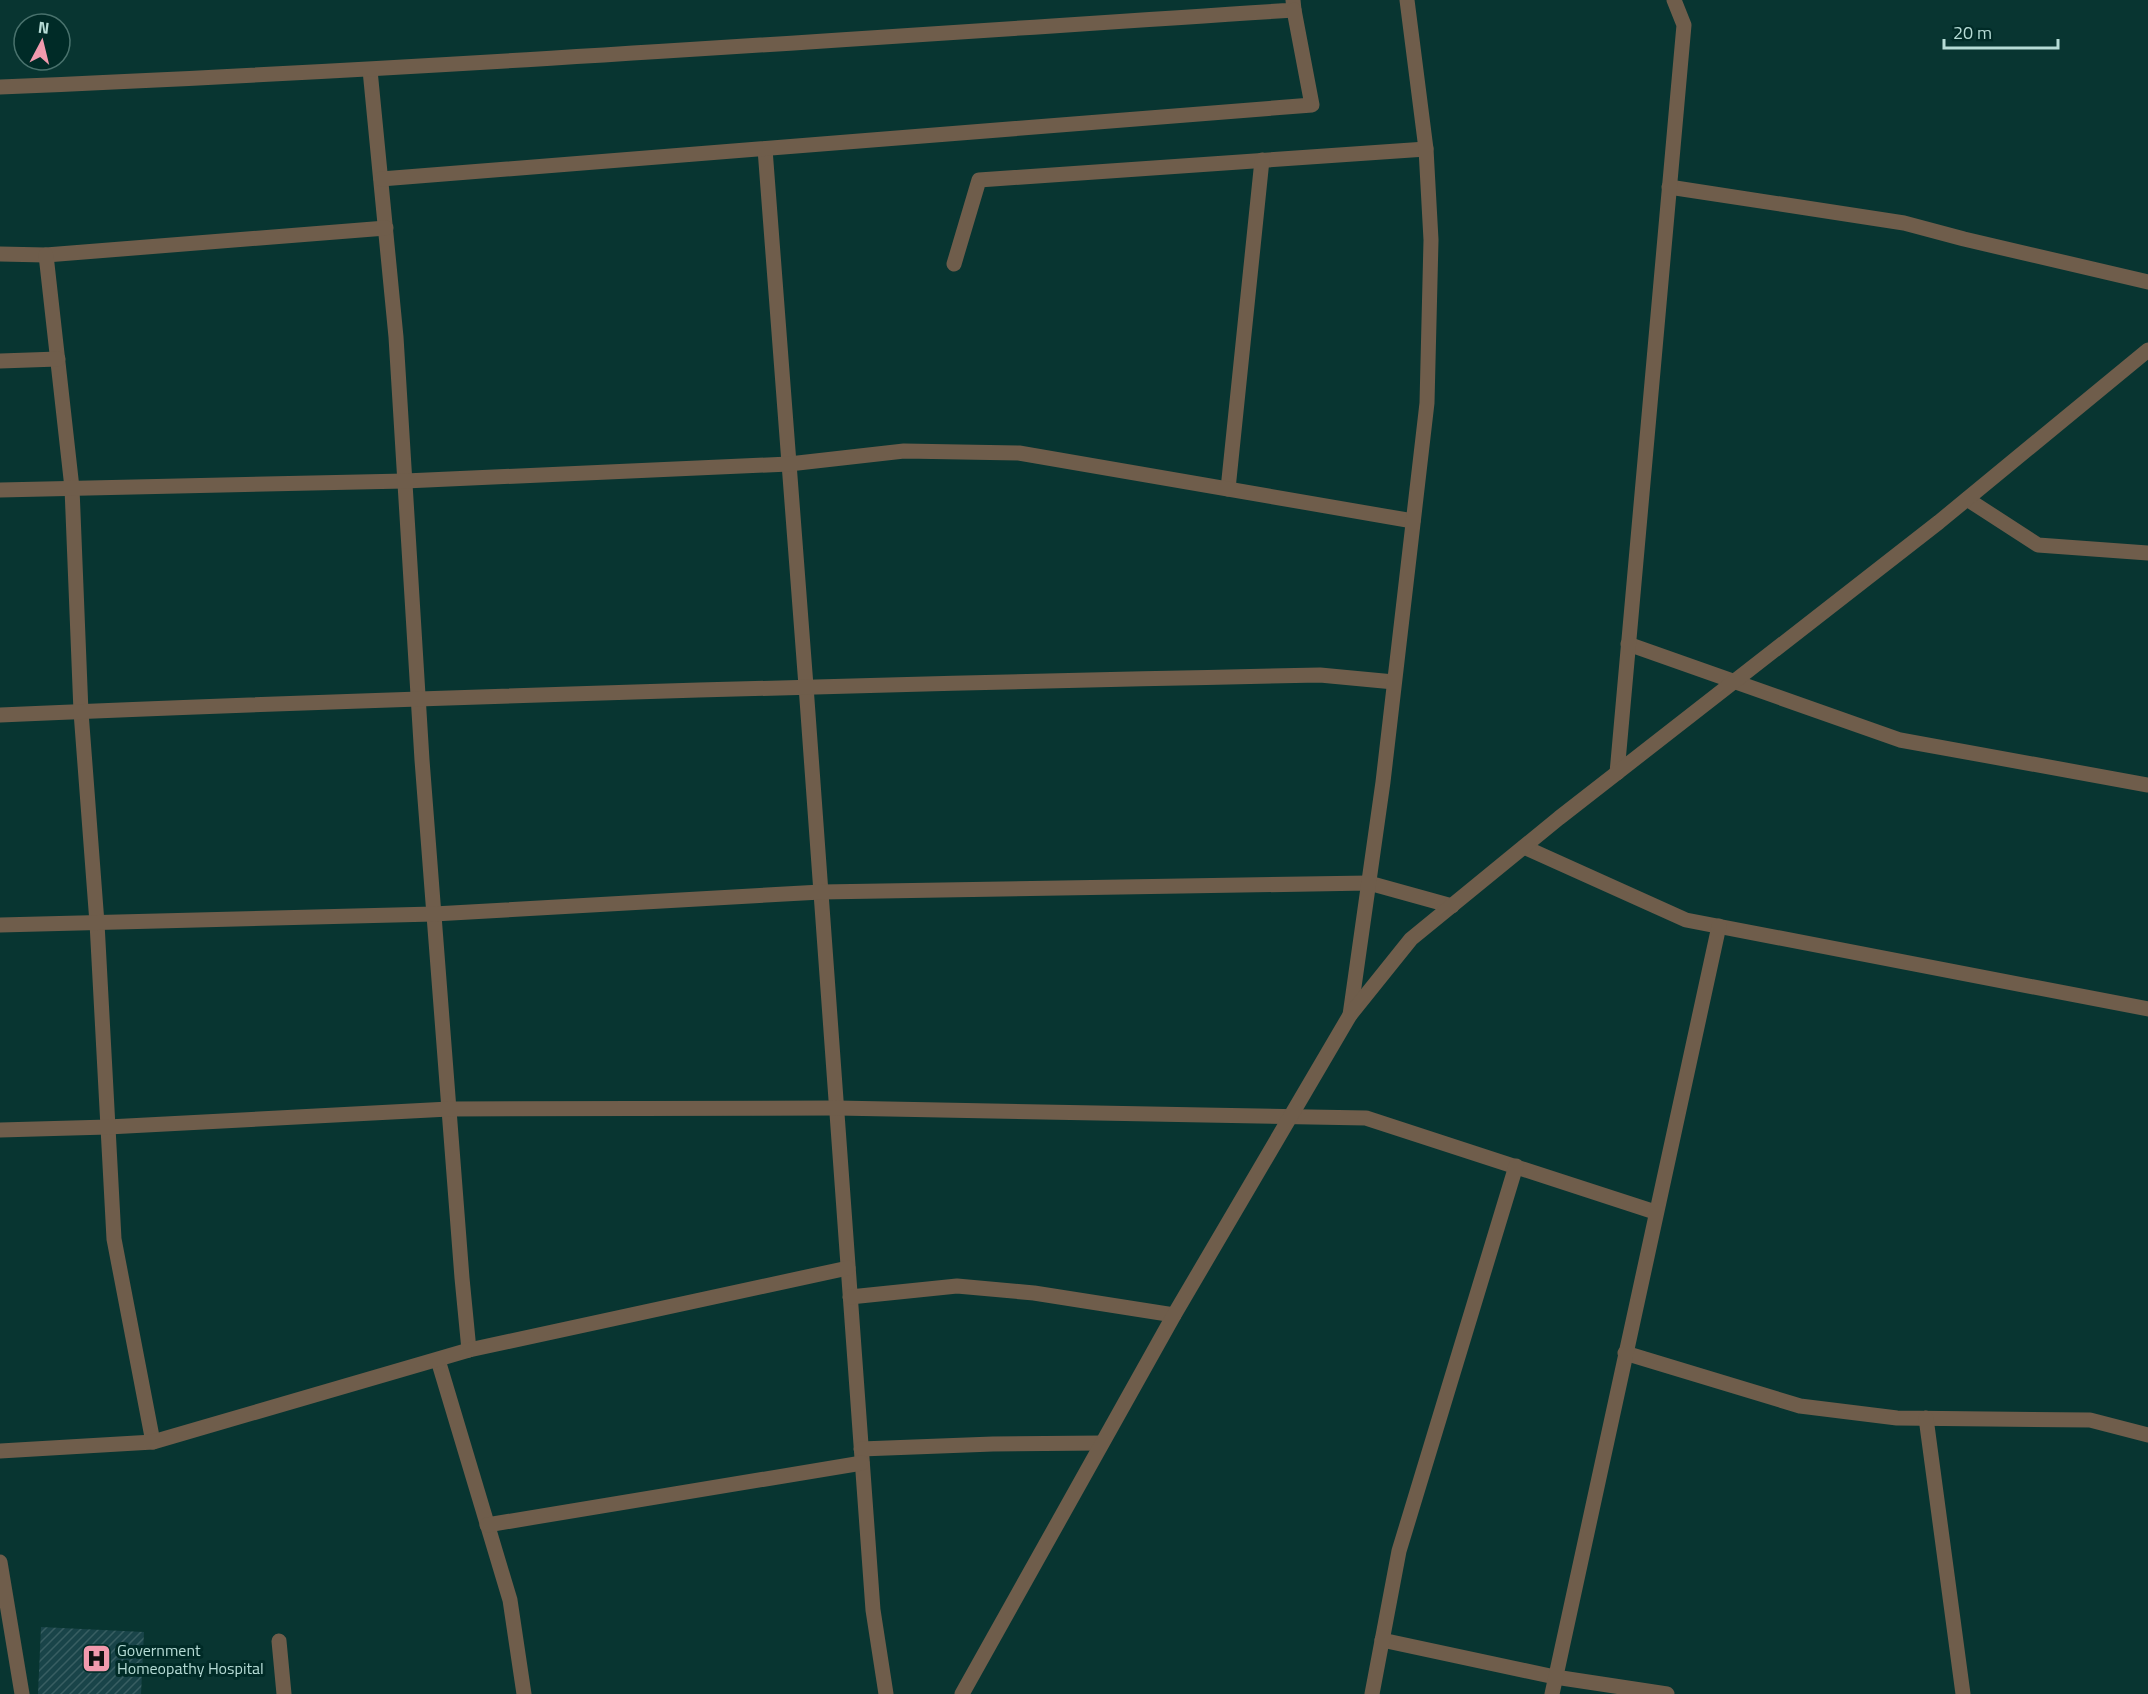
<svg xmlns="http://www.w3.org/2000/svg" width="2148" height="1694" viewBox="0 0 2148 1694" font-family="'Titillium Web',sans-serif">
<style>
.building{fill:url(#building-hatch)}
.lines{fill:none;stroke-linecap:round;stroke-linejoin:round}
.street{stroke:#6f5d4b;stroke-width:15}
.labels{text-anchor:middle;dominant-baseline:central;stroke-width:6;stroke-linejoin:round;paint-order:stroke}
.poi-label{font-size:16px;fill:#b6dcd6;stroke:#002b27;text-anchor:start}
</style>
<defs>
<pattern id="building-hatch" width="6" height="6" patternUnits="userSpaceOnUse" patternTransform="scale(1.5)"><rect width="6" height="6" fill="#194449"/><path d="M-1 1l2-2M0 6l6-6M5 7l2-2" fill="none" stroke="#385e62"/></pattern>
</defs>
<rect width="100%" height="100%" fill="#083531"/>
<!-- building -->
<polygon class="building" points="41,1627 144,1632 141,1694 38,1694"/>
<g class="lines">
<!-- street -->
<g class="street">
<polyline points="370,70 396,337 422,760 462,1278 469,1350"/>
<path d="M0,87C432,69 863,38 1294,10L1293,0"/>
<polyline points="765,149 806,686 873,1610 886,1694"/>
<polyline points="381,179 1312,105 1294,10"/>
<polyline points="1669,187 1904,223 1964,239 2148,282"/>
<polyline points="0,254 46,255 386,228"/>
<polyline points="46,255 72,488 81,712 97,923 114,1239 153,1442"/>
<polyline points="954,264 979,180 1426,149"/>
<polyline points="0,361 58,359"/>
<polyline points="1228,489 1262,160"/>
<polyline points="0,490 405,481 789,464 904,451 1019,453 1413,521"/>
<polyline points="1967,499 2038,545 2148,553"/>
<polyline points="1628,644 1900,740 2148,785"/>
<path d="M0,715C440,696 880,684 1320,675L1394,682"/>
<polyline points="1617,773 1684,25 1674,0"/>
<polyline points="1524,847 1686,920 2148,1009"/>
<polyline points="0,925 434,914 821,892 1369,883 1452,906"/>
<polyline points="1350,1015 1383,782 1427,403 1431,240 1426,149 1407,0"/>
<polyline points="0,1130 108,1127 449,1109 837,1108 1366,1118 1655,1212"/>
<polyline points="850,1297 957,1286 1034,1293 1174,1315"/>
<polyline points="1625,1353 1800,1406 1897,1418 2090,1420 2148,1435"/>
<polyline points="438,1360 510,1600 524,1694"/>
<polyline points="1926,1418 1963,1694"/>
<polyline points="861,1449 993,1444 1102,1443"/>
<polyline points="0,1451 153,1442 469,1350 848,1268"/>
<polyline points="487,1525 862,1463"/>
<polyline points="0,1562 22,1694"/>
<polyline points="1382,1640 1555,1677 1667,1694"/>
<polyline points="279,1641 284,1694"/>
<polyline points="962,1694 1174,1315 1350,1015 1411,939 1559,818 1939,522 2148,350"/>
<polyline points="1372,1694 1399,1551 1516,1166"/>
<polyline points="1552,1694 1719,926"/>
</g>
</g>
<!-- icons -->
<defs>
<symbol id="hospital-square" viewBox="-11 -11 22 22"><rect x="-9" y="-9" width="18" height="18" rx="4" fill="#f29aae" stroke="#002b27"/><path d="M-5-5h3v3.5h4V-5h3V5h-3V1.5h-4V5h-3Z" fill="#111"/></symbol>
</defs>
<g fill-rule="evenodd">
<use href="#hospital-square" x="80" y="1642" width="33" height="33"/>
</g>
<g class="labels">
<!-- poi labels -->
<g class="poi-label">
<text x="117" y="1650">Government<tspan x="117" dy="18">Homeopathy Hospital</tspan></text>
</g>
</g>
<!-- north arrow -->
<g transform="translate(42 42) rotate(7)"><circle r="28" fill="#002b27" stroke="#49726d" stroke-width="1.5"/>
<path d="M0-4.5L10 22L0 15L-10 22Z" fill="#f29aae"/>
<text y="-9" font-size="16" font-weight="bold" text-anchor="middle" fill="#b6dcd6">N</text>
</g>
<!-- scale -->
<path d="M1944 39v9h114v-9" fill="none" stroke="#b6dcd6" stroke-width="3"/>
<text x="1953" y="39" font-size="18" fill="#b6dcd6" stroke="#002b27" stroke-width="4.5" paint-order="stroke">20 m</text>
</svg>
